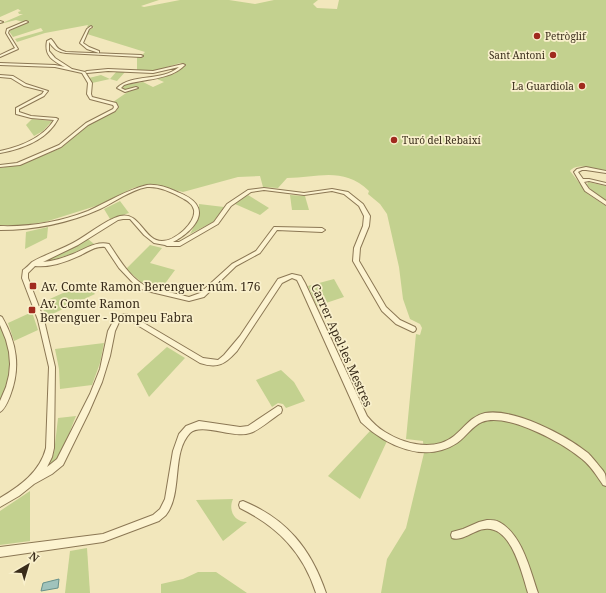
<svg xmlns="http://www.w3.org/2000/svg" width="606" height="593" viewBox="0 0 606 593" font-family="'Noto Serif',serif">
<style>
.green{fill:#c3d18f}
.water{fill:#a0c3bc;stroke:#67918b}
.lines{fill:none;stroke-linecap:round;stroke-linejoin:round}
.minor-casing{stroke:#8b7754;stroke-width:2}
.minor{fill:#fcf3d0;fill-rule:evenodd}
.poi-dot{fill:#a02a1e;stroke:#f9f0cc;stroke-width:1.5}
.labels{text-anchor:middle;dominant-baseline:central;stroke-width:3.5;stroke-linejoin:round;paint-order:stroke}
.far-poi-label{font-size:10px;fill:#392c1a;stroke:#f9f0cc;text-anchor:start}
.poi-label{font-size:12px;fill:#392c1a;stroke:#f9f0cc;text-anchor:start}
.street-label{font-size:12px;fill:#392c1a;stroke:#f9f0cc}
</style>
<rect width="100%" height="100%" fill="#f2e7bc"/>
<!-- green -->
<g class="green">
<path d="M0,0H159L141,6L144,7L180,0H229L255,4L274,0H318L313,4L317,8L337,9L339,0H606V170C596,169 576,162 570,171L588,194L606,206V593H381L387,559L406,528L424,453L423,441L406,439L416,334L420,335L422,328L420,324L410,319L403,299L399,267L387,214L380,204L368,194L369,191C343,166 317,178 287,178L278,188L263,187L260,176L238,177L183,192L149,184L133,188L99,205L45,222L16,226L0,225V168L22,164L61,148L90,124L116,111L119,106L113,102L129,91L139,88L125,89L122,88L124,85L143,82L153,87L164,82L157,79L174,74L186,65L180,63L154,71H137V57L143,56L142,55L145,52L87,34L90,29L94,27H87L88,25L45,33L17,42L15,39L43,31L41,28L13,37L9,31L30,21L23,22L16,20L0,24L23,14H19L18,12L21,11L18,9L0,17Z"/>
<polygon points="117,71 125,72 117,81 110,79 92,83 89,78 101,75 110,79"/>
<polygon points="32,119 52,121 43,131 34,136 26,125"/>
<polygon points="588,182 606,186 606,201 594,193 587,185"/>
<polygon points="248,195 269,208 260,215 235,204"/>
<polygon points="290,195 305,196 309,210 292,210"/>
<polygon points="120,201 129,213 110,219 104,209"/>
<polygon points="199,204 224,207 213,222 190,234 199,217"/>
<polygon points="48,227 47,238 25,249 26,232"/>
<polygon points="88,239 94,244 71,254 42,263"/>
<polygon points="150,245 162,248 150,263 175,270 161,289 141,282 126,269"/>
<polygon points="334,279 344,297 317,306 308,286"/>
<polygon points="85,283 95,294 46,317 41,303"/>
<polygon points="32,312 38,330 14,341 8,323"/>
<path d="M0,325C14,348 11,378 0,402Z"/>
<polygon points="104,343 100,363 92,385 60,389 59,369 55,349"/>
<polygon points="167,347 185,358 149,397 137,374"/>
<polygon points="281,370 294,382 305,401 286,408 283,404 278,403 272,407 256,380"/>
<path d="M76,416C69,432 64,455 49,466L54,453L58,418Z"/>
<polygon points="370,431 387,441 360,499 328,476"/>
<polygon points="30,491 30,541 0,545 0,511"/>
<path d="M233,499C228,510 234,522 247,522L223,541L196,500Z"/>
<polygon points="87,548 90,593 65,593 70,551"/>
<polygon points="198,572 216,572 247,593 161,593 161,584 183,579"/>
</g>
<!-- water -->
<polygon class="water" points="59,579 58,588 41,591 43,583"/>
<g class="lines">
<defs>
<g id="minor">
<polygon points="0,21 3,22 0,23"/>
<polygon points="26,21 28,22 9,30 8,33 18,49 0,57 0,55 15,48 6,33 7,29"/>
<polygon points="91,26 92,27 89,29 83,43 89,47 99,51 99,53 87,49 80,43 87,29"/>
<path d="M51,39C57,45 55,49 66,52L141,55L143,56L141,57L66,53C57,52 53,48 49,42V51L55,58L72,69L85,72L92,83L91,94L92,97L116,103L118,107L115,111L88,125L61,147L20,165L0,167V165L17,163L59,145L86,123L113,109L114,107L113,105L90,99L87,94L88,83L82,73L55,67L0,65V63L55,65L65,67C53,61 44,56 47,41Z"/>
<path d="M183,64L185,65C169,81 145,78 124,85L121,88L125,90L136,87L138,88L125,92L117,88C132,73 162,82 179,67L153,73L108,71L87,73L85,72L87,71L108,69L153,71Z"/>
<path d="M0,75L13,76L26,84L48,91L44,96L19,109V112L31,116L56,118L58,119C47,140 22,149 0,153V151C19,147 43,138 54,120L31,118L16,114V108L42,94L44,91L24,86L11,78L0,77Z"/>
<polygon points="586,167 606,171 606,173 586,170 582,170 578,172 583,179 589,179 606,183 606,185 589,181 584,182 589,189 606,201 606,205 585,191 574,172 577,169"/>
<path d="M147,185C157,184 166,187 175,191C182,194 191,197 196,204C207,219 185,236 173,242H179L214,222L227,204L248,190L264,188L304,193L332,189L348,192L363,204L370,216L369,226L360,248L359,261L386,307L400,320L415,327L416,329L415,331L413,332L396,324L382,311L353,261L354,248L363,226L364,216L359,206L344,194L332,191L304,195L264,190L251,192L231,206L218,224L180,246H167L165,245L154,243L144,235L130,219H123L118,220L78,245L43,262C53,261 63,258 73,254C85,249 96,241 109,244C119,259 131,280 148,287L189,297L200,293L232,264L256,251L274,227L322,228L325,230L322,232L277,230L260,253L236,266L204,297L189,301L147,291L138,288L119,268L105,247C96,246 89,251 81,255C68,261 50,268 35,266L28,273V278L44,320L55,367L54,448L52,457L47,467L57,459L90,394L100,369L108,331L116,316L125,314L132,316L203,358L218,360L224,355L240,336L278,279L292,274L301,276L305,283L367,416C372,422 378,428 385,432C404,444 434,452 454,436C464,428 471,416 485,413C514,408 566,435 588,453C592,457 596,462 600,467C602,469 604,472 605,474C606,477 606,483 606,486L603,485C597,476 591,466 582,459C563,443 507,412 482,422C472,426 466,437 457,443C425,464 386,446 361,422L299,284L297,280L292,278L282,283L237,351C225,364 218,369 200,363L129,320H120L115,331L110,356L102,382L89,412L63,465L52,474L34,484L19,496L0,507V498C20,486 40,472 46,448L49,367L38,320L22,278L23,270C26,268 29,265 32,262C44,255 60,250 73,243C88,235 105,220 120,216C140,211 144,241 162,241C175,241 196,223 194,210C193,205 188,201 184,199C174,193 159,186 147,187C130,190 115,202 100,209C69,223 34,230 0,230V226C30,227 60,222 88,211C108,202 126,190 147,185Z"/>
<path d="M0,316L2,317C17,343 21,368 10,396C8,401 5,409 0,412V401L6,387L9,375L10,364L9,352L6,340L0,325Z"/>
<path d="M278,406L281,407L282,410L281,413C273,418 258,431 250,433C234,439 201,422 190,433C171,453 183,493 166,515C164,517 161,519 159,521L103,542L0,557V547L103,534L153,515L160,509L165,499L173,451L179,434L186,426L199,421L240,427L248,426Z"/>
<path d="M243,501C287,519 311,549 326,593H316C303,552 278,527 240,508L239,505L240,502Z"/>
<path d="M487,520C491,520 496,520 499,522C522,534 530,570 538,593H528C521,570 509,515 475,532C468,535 459,541 452,538L451,535L452,532L463,529L479,522Z"/>
</g>
</defs>
<!-- minor casing -->
<use href="#minor" class="minor-casing"/>
<!-- minor -->
<use href="#minor" class="minor"/>
</g>
<!-- markers -->
<g class="poi-dot">
<circle cx="537" cy="36" r="4"/>
<circle cx="553" cy="55" r="4"/>
<circle cx="582" cy="86" r="4"/>
<circle cx="394" cy="140" r="4"/>
<rect x="29" y="282" width="8" height="8" rx="2"/>
<rect x="28" y="306" width="8" height="8" rx="2"/>
</g>
<g class="labels">
<!-- far-poi labels -->
<g class="far-poi-label">
<text x="545" y="36">Petròglif</text>
<text x="545" y="55" text-anchor="end">Sant Antoni</text>
<text x="574" y="86" text-anchor="end">La Guardiola</text>
<text x="402" y="140">Turó del Rebaixí</text>
</g>
<!-- poi labels -->
<g class="poi-label">
<text x="41" y="286">Av. Comte Ramon Berenguer núm. 176</text>
<text x="40" y="303">Av. Comte Ramon<tspan x="40" dy="14">Berenguer - Pompeu Fabra</tspan></text>
</g>
<!-- street labels -->
<g class="street-label">
<text transform="translate(342 345) rotate(66)">Carrer Apel·les Mestres</text>
</g>
</g>
<!-- north arrow -->
<g transform="translate(28 565) rotate(38)" stroke="#f9f0cc" stroke-width="3" paint-order="stroke">
<path d="M0-3L7 15L0 10L-7 15Z" fill="#392c1a"/>
<text y="-6" font-size="11" font-weight="bold" text-anchor="middle" fill="#392c1a">N</text>
</g>
</svg>
